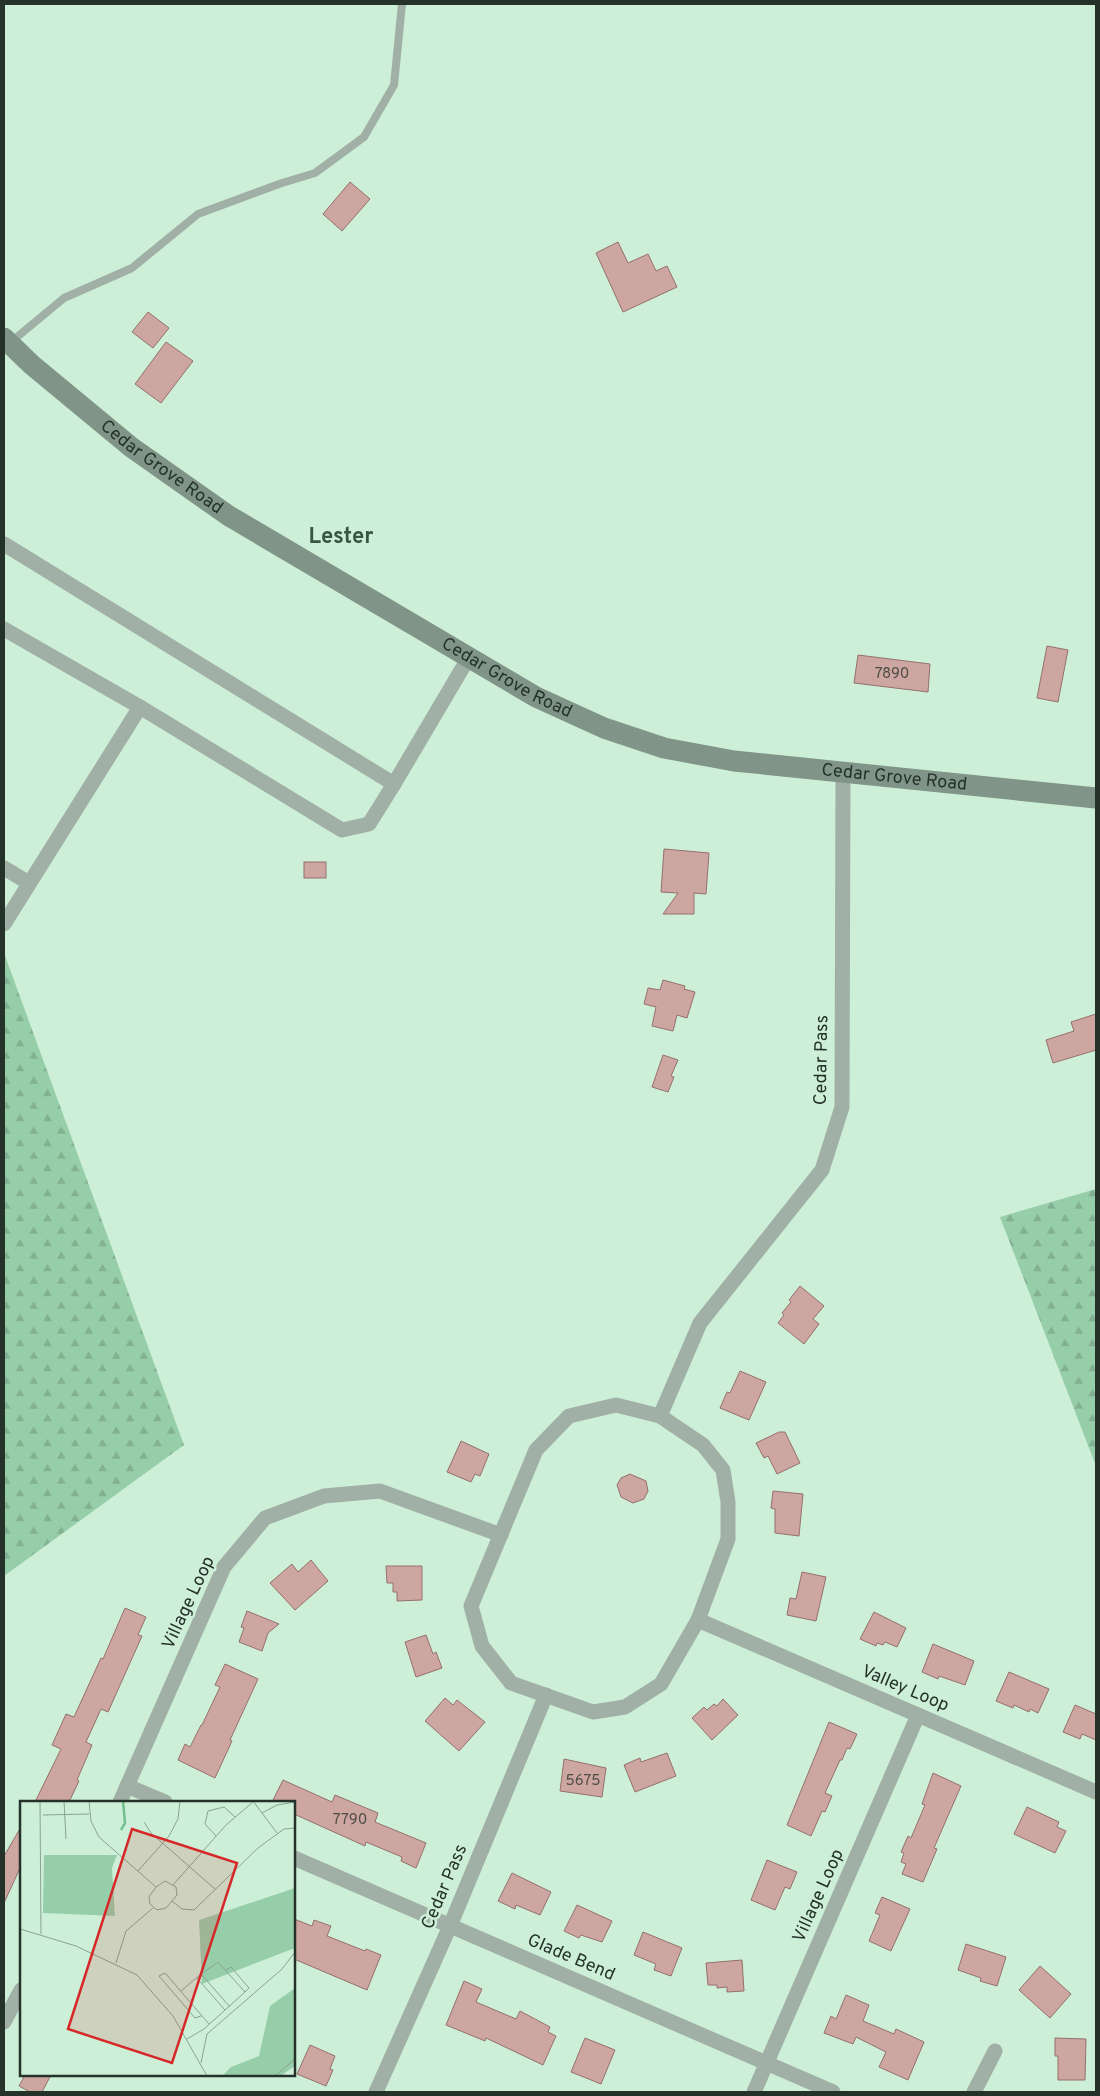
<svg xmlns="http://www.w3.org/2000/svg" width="1100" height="2096" viewBox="0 0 1100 2096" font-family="Overpass,sans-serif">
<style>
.forest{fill:url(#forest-firs)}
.building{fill:#cda5a1;stroke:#95706c}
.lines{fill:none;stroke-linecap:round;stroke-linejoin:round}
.lane{stroke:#a1b0a6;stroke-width:8}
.street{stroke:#a1b0a6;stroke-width:15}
.secondary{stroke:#809587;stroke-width:21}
.labels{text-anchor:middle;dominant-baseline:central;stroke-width:5;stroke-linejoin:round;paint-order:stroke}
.number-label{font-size:15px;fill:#4f4f47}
.street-label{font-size:18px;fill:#253229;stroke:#cdefd8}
.district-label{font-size:22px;font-weight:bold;fill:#375542;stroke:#cdefd8}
.inset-river{fill:none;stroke:#6ebf8c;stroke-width:2.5}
.inset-road{fill:none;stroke:#8aa392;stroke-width:1}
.view{fill:#d62828;fill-opacity:0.15;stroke:#d62828;stroke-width:2.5}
.inset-edge{fill:none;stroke:#253229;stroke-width:2.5}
</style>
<defs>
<pattern id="forest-firs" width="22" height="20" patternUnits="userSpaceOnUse" patternTransform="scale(1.25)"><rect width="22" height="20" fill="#97ceaa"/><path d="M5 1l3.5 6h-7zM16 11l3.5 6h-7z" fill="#82b192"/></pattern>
</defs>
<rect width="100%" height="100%" fill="#cdefd8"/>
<!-- forest -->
<g class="forest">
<polygon points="4,953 184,1445 4,1576"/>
<polygon points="1096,1189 1096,1466 1000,1217"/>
</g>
<!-- building -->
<g class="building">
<polygon points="350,182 370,199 342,231 323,214"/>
<polygon points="618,242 628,263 648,254 656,271 667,266 677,287 623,312 596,253"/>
<polygon points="148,312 169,328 153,348 132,332"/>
<polygon points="166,342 193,361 161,403 135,384"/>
<polygon points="1047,646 1068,650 1058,702 1037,698"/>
<polygon points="858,655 930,664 928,692 854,683"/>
<polygon points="664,849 709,853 706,894 694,893 694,914 663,914 678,893 661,892"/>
<rect x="304" y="862" width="22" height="16"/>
<polygon points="663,980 685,986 684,989 695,992 687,1018 677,1015 673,1031 652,1026 656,1007 644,1004 648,988 660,990"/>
<polygon points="1096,1014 1096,1050 1053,1063 1046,1040 1074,1031 1071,1022"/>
<polygon points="663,1055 678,1060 671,1076 674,1077 668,1092 652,1087"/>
<polygon points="800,1286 824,1306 813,1319 819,1324 804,1344 778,1323 784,1315 782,1313 791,1302 789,1300"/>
<polygon points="740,1371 766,1382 749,1420 720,1408 727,1392 730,1393"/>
<polygon points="779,1432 785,1432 800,1463 777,1474 768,1456 764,1458 756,1443"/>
<polygon points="461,1441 489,1454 480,1476 475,1474 471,1482 447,1472"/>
<polygon points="630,1474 646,1481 648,1491 644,1499 633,1503 621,1497 617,1485 621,1478"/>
<polygon points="773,1491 803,1494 799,1536 775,1533 775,1509 771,1508"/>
<polygon points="311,1560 328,1581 295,1610 270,1583 292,1564 298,1572"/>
<polygon points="386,1566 422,1566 422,1600 397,1601 397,1592 393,1592 393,1583 387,1583"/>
<polygon points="802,1572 826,1577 816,1621 787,1615 790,1598 796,1599"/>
<polygon points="125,1608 146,1617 138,1635 142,1636 108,1712 101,1709 86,1742 92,1745 77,1780 79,1781 69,1802 35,1802 61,1749 52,1745 66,1714 74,1717 101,1658 103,1659"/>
<polygon points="247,1611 279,1624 268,1633 262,1651 239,1642 244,1628 241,1627"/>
<polygon points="874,1612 906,1628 897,1647 885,1642 883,1645 877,1643 876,1646 860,1639"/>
<polygon points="426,1635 433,1654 436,1652 442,1668 416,1677 405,1642"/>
<polygon points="933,1644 974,1661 965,1685 939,1676 938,1679 922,1672"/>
<polygon points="225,1664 258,1679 230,1740 232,1741 215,1778 178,1760 185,1744 190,1747 201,1725 202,1725 220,1687 215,1685"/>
<polygon points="1009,1672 1049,1689 1038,1713 1030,1709 1029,1712 1014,1705 1013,1708 996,1701"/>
<polygon points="445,1698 453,1705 457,1700 485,1722 459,1751 425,1721"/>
<polygon points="723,1699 738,1715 712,1740 692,1718 704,1707 707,1710 714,1704 717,1706"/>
<polygon points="1075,1705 1096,1714 1096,1740 1082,1734 1080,1739 1063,1732"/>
<polygon points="829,1722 857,1734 850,1749 847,1748 842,1760 840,1760 825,1793 832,1796 825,1812 822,1811 811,1836 787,1825"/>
<polygon points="667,1753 676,1776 635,1792 624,1765 640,1758 641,1762"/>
<polygon points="564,1759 606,1768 602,1797 560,1791"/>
<polygon points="933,1773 961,1786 934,1848 937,1849 923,1882 902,1874 906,1864 901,1862 904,1853 901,1852 908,1836 911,1838 925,1805 922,1804"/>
<polygon points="283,1780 332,1802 335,1795 378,1813 375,1822 426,1843 416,1868 401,1861 402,1857 366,1842 365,1846 294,1814 294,1802 272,1802"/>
<polygon points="1027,1807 1059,1822 1057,1827 1066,1831 1055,1853 1014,1834"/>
<polygon points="21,1827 21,1866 4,1903 4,1856"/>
<polygon points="767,1860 797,1872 790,1889 785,1887 775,1910 751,1900"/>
<polygon points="512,1873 551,1892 540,1915 516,1905 515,1909 498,1901"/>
<polygon points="882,1897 910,1909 891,1951 869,1941 880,1915 875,1913"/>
<polygon points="577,1905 612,1921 602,1942 581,1935 579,1938 564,1931"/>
<polygon points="294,1919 312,1926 314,1920 331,1926 327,1936 365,1951 366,1949 381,1955 367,1990 294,1959"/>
<polygon points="643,1932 682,1948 671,1976 654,1970 656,1964 634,1955"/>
<polygon points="966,1944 1006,1957 997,1986 980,1981 981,1978 958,1970"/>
<polygon points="742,1960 744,1991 727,1992 727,1987 717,1988 717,1985 708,1985 706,1963"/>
<polygon points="1040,1966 1071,1994 1050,2018 1019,1990"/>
<polygon points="464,1981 482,1989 476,2002 516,2019 520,2011 550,2027 548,2032 556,2036 543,2065 486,2038 485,2041 446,2025"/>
<polygon points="846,1995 869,2005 863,2021 894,2034 896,2029 924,2042 908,2080 879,2067 886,2052 856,2037 853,2044 824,2033 831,2016 836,2019"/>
<polygon points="585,2038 615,2050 601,2084 571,2072"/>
<polygon points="1055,2038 1086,2039 1085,2080 1058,2080 1058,2056 1055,2056"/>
<polygon points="310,2045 335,2056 330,2069 333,2070 326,2086 297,2074"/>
<polygon points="25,2075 51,2075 42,2092 30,2092 19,2086"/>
</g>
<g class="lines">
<!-- lane -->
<polyline class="lane" points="11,342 64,298 132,268 198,214 282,183 315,173 364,137 394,85 402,4"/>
<!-- street -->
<g class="street">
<polyline points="4,544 394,784 369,824 342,830 140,707 4,629"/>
<polyline points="394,784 469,657"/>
<polyline points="4,868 29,883"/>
<polyline points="4,924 140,707"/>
<polygon points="616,1405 660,1416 703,1445 723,1470 728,1502 728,1539 698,1620 661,1684 625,1707 593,1712 511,1683 482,1646 471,1606 536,1450 569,1416"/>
<polyline points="660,1416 700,1323 822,1170 842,1107 843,773"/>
<polyline points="698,1620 1096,1792"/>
<polyline points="127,1786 165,1802"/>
<polyline points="120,1802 224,1567 265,1518 324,1496 380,1491 501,1535"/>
<polyline points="294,1858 833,2092"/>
<polyline points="4,2022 21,1990"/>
<polyline points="376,2092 450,1926 546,1695"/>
<polyline points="754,2092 918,1715"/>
<polyline points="974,2092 995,2051"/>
</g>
<!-- secondary -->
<path class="secondary" id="s1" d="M4,338L32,365L131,447L229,516L536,697L604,728L664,748L734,761L1096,798"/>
</g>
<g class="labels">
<!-- number labels -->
<g class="number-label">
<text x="892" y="674">7890</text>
<text x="583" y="1781">5675</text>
<text x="350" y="1820">7790</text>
</g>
<!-- street labels -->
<g class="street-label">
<text stroke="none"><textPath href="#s1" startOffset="204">Cedar Grove Road</textPath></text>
<text stroke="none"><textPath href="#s1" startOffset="609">Cedar Grove Road</textPath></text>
<text stroke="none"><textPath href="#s1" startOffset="1014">Cedar Grove Road</textPath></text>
<text transform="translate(822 1060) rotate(-89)">Cedar Pass</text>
<text transform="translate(189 1603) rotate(-65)">Village Loop</text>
<text transform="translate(905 1689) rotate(23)">Valley Loop</text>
<text transform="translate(445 1887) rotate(-67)">Cedar Pass</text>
<text transform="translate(819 1896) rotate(-66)">Village Loop</text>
<text transform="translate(571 1958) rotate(23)">Glade Bend</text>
</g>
<!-- district labels -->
<g class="district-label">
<text x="341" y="537">Lester</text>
</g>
</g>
<!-- overview -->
<g transform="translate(20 1801)">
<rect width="275" height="275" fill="#cdefd8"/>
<path d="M24,54H97L92,67L95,115L23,112ZM275,87V147L182,183L179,119ZM275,187V265L262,274L202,275L211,266L239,255L250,205Z" fill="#97ceaa"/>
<path class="inset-river" d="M101,29L105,22L103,0"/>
<path class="inset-road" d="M20,0L21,133M44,0L46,38M69,0L71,20L79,36L136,86M233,0L257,32M242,12L257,4L275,1M23,14L69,13M124,21L131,32L195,88M196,35L185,23L188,10L204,6L215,16M118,70L149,35L158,18L160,0M145,80L156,86L157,94L146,107L137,109L130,103L129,96L136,86ZM153,84L206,24L233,1M152,100L162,108L174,109L238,47L264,28L275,27M0,128L56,145L117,174L153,215L187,275M96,162L106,130L133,107M206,169L211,166L229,187L225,191M177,177L205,209M161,190L181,173L210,206M181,215L175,217L139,175L145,172L189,223M167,238L184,228L225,191L198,161L181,173M181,262L187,233L262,168L275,151M255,275L275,258"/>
<path class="view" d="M112,28L217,62L152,262L48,228Z"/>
<rect width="275" height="275" class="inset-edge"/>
</g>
<!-- border -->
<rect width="1100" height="2096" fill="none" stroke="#253229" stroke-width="10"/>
</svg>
